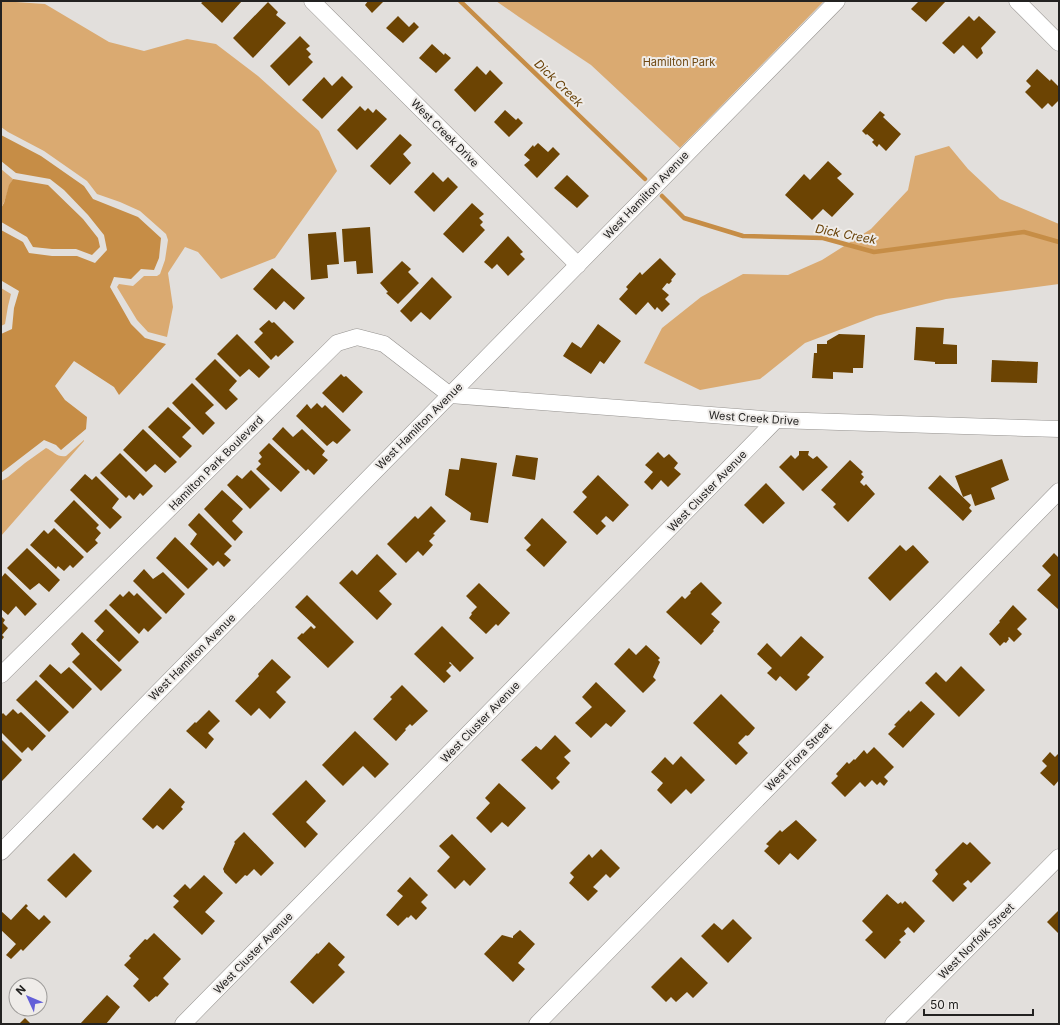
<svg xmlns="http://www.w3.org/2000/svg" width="1060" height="1025" viewBox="0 0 1060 1025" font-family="Inter,sans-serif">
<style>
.green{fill:#daaa71}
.water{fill:#c68d46}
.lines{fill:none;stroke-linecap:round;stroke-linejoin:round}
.stream{stroke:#c68d46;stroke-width:4.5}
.building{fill:#6c4403}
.minor-casing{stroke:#95928f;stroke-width:17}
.minor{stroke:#fff;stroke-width:16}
.labels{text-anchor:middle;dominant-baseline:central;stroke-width:4;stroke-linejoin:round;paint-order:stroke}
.park-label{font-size:11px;fill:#704913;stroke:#efece9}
.street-label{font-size:11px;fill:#232221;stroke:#efece9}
.water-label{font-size:12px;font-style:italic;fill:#684107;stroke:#efece9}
</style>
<rect width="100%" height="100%" fill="#e2dfdc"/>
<!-- green -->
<g class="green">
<polygon points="1,1 45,4 109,42 144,51 187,39 216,44 258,76 319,131 337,171 275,258 221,279 198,252 185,247 168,273 173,307 167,337 148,332 137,320 117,287 119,284 133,286 144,276 157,276 160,274 165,260 168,240 166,234 140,211 120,202 97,194 87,181 44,151 8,132 1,127"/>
<polygon points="496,1 824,1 680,148 591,65 519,17"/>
<polygon points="949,146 968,169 1000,199 1059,224 1059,284 946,299 876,316 805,343 760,379 700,390 644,363 662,328 701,297 743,274 788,275 822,260 871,229 908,190 915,156"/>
<path d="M1,169L13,179C7,188 7,199 1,208Z"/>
<polygon points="1,288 11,294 8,306 5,324 1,326"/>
<path d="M84,440V441L1,536V481L8,477L25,463L46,448C53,451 58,458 66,456Z"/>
</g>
<!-- water -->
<g class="water">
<polygon points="1,135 41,156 84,186 93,199 138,217 161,238 159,258 154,270 141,269 131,279 114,277 110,287 131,324 145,338 166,344 119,395 114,387 74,361 55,386 65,400 87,417 86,429 61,450 56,445 44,440 1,473 1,334 12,329 14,308 19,291 2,281 1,278 1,230 23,242 29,253 52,256 77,256 95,263 107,250 104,235 88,215 64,190 50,179 16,173 1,161"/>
<polygon points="13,179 48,185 83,219 98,238 100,247 92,255 76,249 52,249 33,247 27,237 3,223 1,222 1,208 4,203 9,185"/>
</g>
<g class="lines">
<!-- stream -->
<g class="stream">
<polyline points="460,1 645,179"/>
<polyline points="662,196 684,218 743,236 823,238 874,252 1024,232 1059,242"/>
</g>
</g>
<!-- building -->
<g class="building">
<polygon points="204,1 242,1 222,23 201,3"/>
<polygon points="368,1 384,1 372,13 365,5"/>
<polygon points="919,1 946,1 926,22 911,9"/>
<polygon points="268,2 278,12 276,15 286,23 253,58 233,38"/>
<polygon points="398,16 409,27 414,22 419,27 403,43 386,28"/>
<polygon points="969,16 974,21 979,16 996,32 981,48 983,53 977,59 963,45 954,54 942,43"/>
<polygon points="300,36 310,46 306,49 311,54 308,57 313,62 289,86 270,66"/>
<polygon points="432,44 444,55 445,53 451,58 436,73 419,58"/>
<polygon points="477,66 486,75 490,70 503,83 475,112 454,90"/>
<polygon points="1037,69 1050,81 1051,79 1059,87 1059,100 1052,107 1048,103 1042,109 1025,92 1031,86 1026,81"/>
<polygon points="342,76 353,87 322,119 302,100 324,77 332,86"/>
<polygon points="360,106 365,111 368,108 373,113 376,109 387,119 357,150 337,130"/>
<polygon points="505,110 516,120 518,118 523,123 509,137 494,122"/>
<polygon points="880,111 885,115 883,117 901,134 886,151 879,144 877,147 872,142 874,140 867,134 866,135 862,131"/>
<polygon points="400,134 412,145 403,154 411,163 390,185 370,166"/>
<polygon points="538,143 548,152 553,147 560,154 537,178 524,165 530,160 524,155 533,145 534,147"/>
<polygon points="828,161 842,174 837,178 854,194 832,217 823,209 812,220 785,195 804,174 810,180"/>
<polygon points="433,172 443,182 448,177 458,187 434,212 414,192"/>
<polygon points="567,175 589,196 577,208 554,188"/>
<polygon points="472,203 484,214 479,218 483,222 480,225 485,230 463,253 443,234"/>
<polygon points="370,227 373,273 357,274 356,261 344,262 342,229"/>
<polygon points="336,232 339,264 327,265 328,278 311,280 308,234"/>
<polygon points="508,236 523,252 520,254 525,259 508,276 497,264 492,269 484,262"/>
<polygon points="660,258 676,274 671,280 672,281 669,284 667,283 662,289 669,295 665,299 670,304 662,312 657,307 655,310 648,302 636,315 619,299 628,289 626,287 640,272 642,275"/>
<polygon points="402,261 411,269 408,272 419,283 398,304 386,293 388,292 380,283"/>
<polygon points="272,268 305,298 294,310 284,301 276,310 253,289"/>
<polygon points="432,277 452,297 430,320 421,312 411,322 400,311"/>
<polygon points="269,320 272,323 274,322 294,342 278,357 276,355 271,360 254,342 263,333 259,329"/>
<polygon points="598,324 621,341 604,364 600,361 591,374 563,356 572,342 581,348"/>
<polygon points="916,327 944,328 943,344 957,345 957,364 935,364 935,362 914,360"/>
<polygon points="237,334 270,367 259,378 249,369 240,377 217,354"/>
<polygon points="839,334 865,335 863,368 853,368 853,373 833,372 833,379 812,378 814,353 817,353 817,344 827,344 827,341"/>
<polygon points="215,359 237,381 229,390 238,399 226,410 195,379"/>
<polygon points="992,360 1038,362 1037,383 991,382"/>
<polygon points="341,374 344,377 346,376 363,392 343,413 322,393"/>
<polygon points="192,383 214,405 205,413 215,423 203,435 172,403"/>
<polygon points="317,403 322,408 325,405 351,430 337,444 333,441 327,446 296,416 307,404 311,409"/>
<polygon points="168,407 191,428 182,437 192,446 180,458 148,427"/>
<polygon points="283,427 293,437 302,429 325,451 322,455 328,460 314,475 308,469 306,471 272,439"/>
<polygon points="143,429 177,462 165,473 155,464 146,472 123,450"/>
<polygon points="269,443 300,472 281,492 256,469 261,464 258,461 262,457 259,453"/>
<polygon points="799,451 809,451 808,455 813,459 817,456 828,467 803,491 779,467 791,455 795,459 799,455"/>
<polygon points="658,452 664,458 669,454 678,463 674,468 681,474 668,487 661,480 652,490 644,482 653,472 645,465"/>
<polygon points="120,453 153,486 143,496 140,493 134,500 129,495 126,498 100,473"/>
<polygon points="516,455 538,458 535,480 512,476"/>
<polygon points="461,458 497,463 488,523 470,520 471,513 445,495 449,469 459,470"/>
<polygon points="1002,459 1009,480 991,488 995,499 975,506 971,494 963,497 955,476"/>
<polygon points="850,460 863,472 861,474 864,477 860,482 864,486 866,484 875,494 848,522 833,507 836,504 821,490"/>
<polygon points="251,470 270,489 250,509 227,485 237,475 242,479"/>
<polygon points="85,474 92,480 96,476 119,499 112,508 122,517 110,529 70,490"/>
<polygon points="598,475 629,505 613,522 606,516 601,521 606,526 597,535 573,512 587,497 582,492"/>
<polygon points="940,475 971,505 969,508 972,511 963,521 928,488"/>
<polygon points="766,483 785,503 763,524 744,505"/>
<polygon points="222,490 243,509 232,521 243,532 235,541 204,509"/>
<polygon points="74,500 99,525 96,528 101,533 95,540 98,543 87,553 54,521"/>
<polygon points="431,506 446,521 433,534 435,535 429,541 433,545 423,556 418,551 406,563 387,544 415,516 418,519"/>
<polygon points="199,513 232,546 224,554 231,560 224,567 218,561 213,566 190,544 197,534 188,525"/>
<polygon points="542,518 567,542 544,567 526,550 531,545 524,538"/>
<polygon points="54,528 84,557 73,568 70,565 64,571 58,566 56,569 30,545 44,530 48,534"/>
<polygon points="175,537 208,569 188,589 156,558"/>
<polygon points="900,545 906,551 913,545 929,562 890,601 868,578"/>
<polygon points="27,548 60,580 49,592 39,583 30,590 7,568"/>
<polygon points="1054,553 1059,558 1059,608 1058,609 1037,590 1051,575 1042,566"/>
<polygon points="377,554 397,574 379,591 392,604 377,620 339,583 352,570 357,575"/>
<polygon points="144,569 153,579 163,572 185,594 166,614 133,581"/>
<polygon points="5,573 37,604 25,616 16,606 8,615 1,609 1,578"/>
<polygon points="701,582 722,603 711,614 720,622 713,630 714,631 701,645 666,612 682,596 685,599 691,593 690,592"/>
<polygon points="479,583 510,613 498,626 496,624 486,634 469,618 472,614 471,613 477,607 466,596"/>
<polygon points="129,591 134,596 137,593 162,618 148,632 144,628 139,634 109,605 120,594 123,597"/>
<polygon points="307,595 354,642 328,668 297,638 302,633 303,634 311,626 314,629 316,627 295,607"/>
<polygon points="1013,605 1027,619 1017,629 1022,634 1014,642 1009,637 1008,638 1009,639 1006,643 1004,642 1000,646 989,634 1000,622 999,621 1001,619"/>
<polygon points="106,609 139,642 119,662 96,640 104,631 94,621"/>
<polygon points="1,616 5,620 3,623 8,628 2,635 4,637 1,641"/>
<polygon points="442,626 474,658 460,672 450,662 449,663 452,665 446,671 451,676 444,683 414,654"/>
<polygon points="82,632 122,670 101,691 72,662 80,654 71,644"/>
<polygon points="801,636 824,657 807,675 810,677 796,691 780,676 776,681 767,673 772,668 757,654 767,643 781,657"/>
<polygon points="646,645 660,658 658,660 660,662 653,677 656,680 643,693 614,664 629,648 636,655"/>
<polygon points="272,659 291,677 276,692 286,702 270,719 259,708 251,716 235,701 259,676 258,674"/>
<polygon points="50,664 61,674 69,667 92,689 73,709 39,676"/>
<polygon points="961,666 985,690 959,717 925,683 936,672 946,682"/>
<polygon points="36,680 69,712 49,732 16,700"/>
<polygon points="596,682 626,711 611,727 606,723 591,738 575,723 592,707 582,697"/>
<polygon points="402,685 428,711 412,726 410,724 405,729 406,730 396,741 373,719 392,699 390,697"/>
<polygon points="721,694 755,728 749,735 747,736 746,735 738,743 748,753 736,765 693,723"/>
<polygon points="921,701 935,714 903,748 888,734 896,726 894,725 909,710 910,712"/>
<polygon points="13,709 18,714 21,712 46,736 32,751 28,747 22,753 1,732 1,715 3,713 6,716"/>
<polygon points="209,710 220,721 208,733 214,739 206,749 186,731 195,722 196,723"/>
<polygon points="355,731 389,764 375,778 363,766 343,786 322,765"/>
<polygon points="555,735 571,751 564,757 570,763 556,778 560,782 552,790 521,760 536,746 541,750"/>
<polygon points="1,739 22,760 2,781 1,779"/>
<polygon points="874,747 894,767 884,777 888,781 884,786 880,782 877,785 872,780 865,787 860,782 845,797 831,783 838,776 836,774 847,762 849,764 854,759 855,760 864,750 867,754"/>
<polygon points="1050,752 1055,757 1059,753 1059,780 1054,786 1040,773 1047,766 1042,761"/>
<polygon points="681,756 705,780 691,794 686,789 671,804 657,790 663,783 651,772 665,757 673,765"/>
<polygon points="306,780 326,801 306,822 318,834 305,848 272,814"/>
<polygon points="499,783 526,808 508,827 502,822 491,833 476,818 490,803 485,798"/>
<polygon points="170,788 185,802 181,807 183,809 164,829 163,830 157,825 153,829 142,819"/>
<polygon points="796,820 817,840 798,860 790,853 779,865 764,851 769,846 766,844 780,830 782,832"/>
<polygon points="244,832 274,863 261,876 254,869 247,876 245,875 236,884 224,872 224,871 223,869 235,843 234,842"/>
<polygon points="452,834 486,869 470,886 464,880 455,889 437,871 450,857 439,846"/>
<polygon points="963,842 967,845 970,842 991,863 971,883 968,880 963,884 967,888 953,902 932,881 938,874 935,870"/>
<polygon points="601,849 620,868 610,878 606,874 593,887 598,891 588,901 569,883 574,877 570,873 589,854 592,858"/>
<polygon points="74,853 92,871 66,898 47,880"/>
<polygon points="204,875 223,893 205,912 215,921 202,935 173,907 179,901 173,896 185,884 190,889"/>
<polygon points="410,877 428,895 421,902 427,908 416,920 411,915 408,918 407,917 398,926 386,915 403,896 397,891"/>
<polygon points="887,894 898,904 901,902 902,904 905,901 925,921 914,933 908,927 904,931 906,934 899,940 901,942 885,959 865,940 873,932 862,921"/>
<polygon points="26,904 28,906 26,908 39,920 44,915 51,922 23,951 21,949 11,959 6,955 16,944 1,930 1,911 11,920"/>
<polygon points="1059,910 1059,934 1047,922"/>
<polygon points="733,919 752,938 728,963 701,936 714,923 722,930"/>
<polygon points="520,930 535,944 518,963 525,969 513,982 484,954 502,935 513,938 513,936"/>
<polygon points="154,933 181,959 163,978 169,984 157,997 156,996 149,1002 133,986 139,979 124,965 131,958 129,956 145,939 147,940"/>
<polygon points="329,942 345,957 338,965 345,972 313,1004 290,982 317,953 318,954"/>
<polygon points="681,957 708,983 693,998 687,992 676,1002 671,997 666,1002 651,987"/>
<polygon points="107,995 120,1007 106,1024 80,1024"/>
<polygon points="25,1018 31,1024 19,1024"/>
</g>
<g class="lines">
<defs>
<g id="minor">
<polyline points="312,1 578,265"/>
<polyline points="1017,1 1059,43"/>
<polyline points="1,675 337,343 357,337 384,344 450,395 776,420 1059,429"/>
<polyline points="1,852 837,1"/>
<polyline points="183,1024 776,420"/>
<polyline points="537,1024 1059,491"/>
<polyline points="893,1024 1059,857"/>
</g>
</defs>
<!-- minor casing -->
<use href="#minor" class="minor-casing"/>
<!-- minor -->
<use href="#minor" class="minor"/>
</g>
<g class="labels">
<!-- park labels -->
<g class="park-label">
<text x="679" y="62">Hamilton Park</text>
</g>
<!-- street labels -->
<g class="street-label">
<text transform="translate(445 133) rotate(45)">West Creek Drive</text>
<text transform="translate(646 195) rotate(-46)">West Hamilton Avenue</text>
<text transform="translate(754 418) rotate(4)">West Creek Drive</text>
<text transform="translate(419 426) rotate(-45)">West Hamilton Avenue</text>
<text transform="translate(216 463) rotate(-45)">Hamilton Park Boulevard</text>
<text transform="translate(707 491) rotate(-46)">West Cluster Avenue</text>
<text transform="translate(192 657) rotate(-45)">West Hamilton Avenue</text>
<text transform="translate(480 722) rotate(-46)">West Cluster Avenue</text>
<text transform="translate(798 757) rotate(-46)">West Flora Street</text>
<text transform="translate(976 941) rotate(-45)">West Norfolk Street</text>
<text transform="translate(253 953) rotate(-46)">West Cluster Avenue</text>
</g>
<!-- water labels -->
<g class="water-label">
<text transform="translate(559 83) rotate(44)">Dick Creek</text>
<text transform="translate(846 234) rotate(11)">Dick Creek</text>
</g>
</g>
<!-- border -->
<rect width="1060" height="1025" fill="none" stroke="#232221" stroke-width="4"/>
<!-- north arrow -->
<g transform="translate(28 997) rotate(314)"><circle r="19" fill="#efece9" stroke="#9d9b99"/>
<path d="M0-3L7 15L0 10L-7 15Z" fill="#635fd8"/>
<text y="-6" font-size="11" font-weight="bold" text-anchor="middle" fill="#232221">N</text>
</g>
<!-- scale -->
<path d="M924 1009v6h109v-6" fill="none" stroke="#232221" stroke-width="2"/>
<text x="930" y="1009" font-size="12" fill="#232221" stroke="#efece9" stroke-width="3" paint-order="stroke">50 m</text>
</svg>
